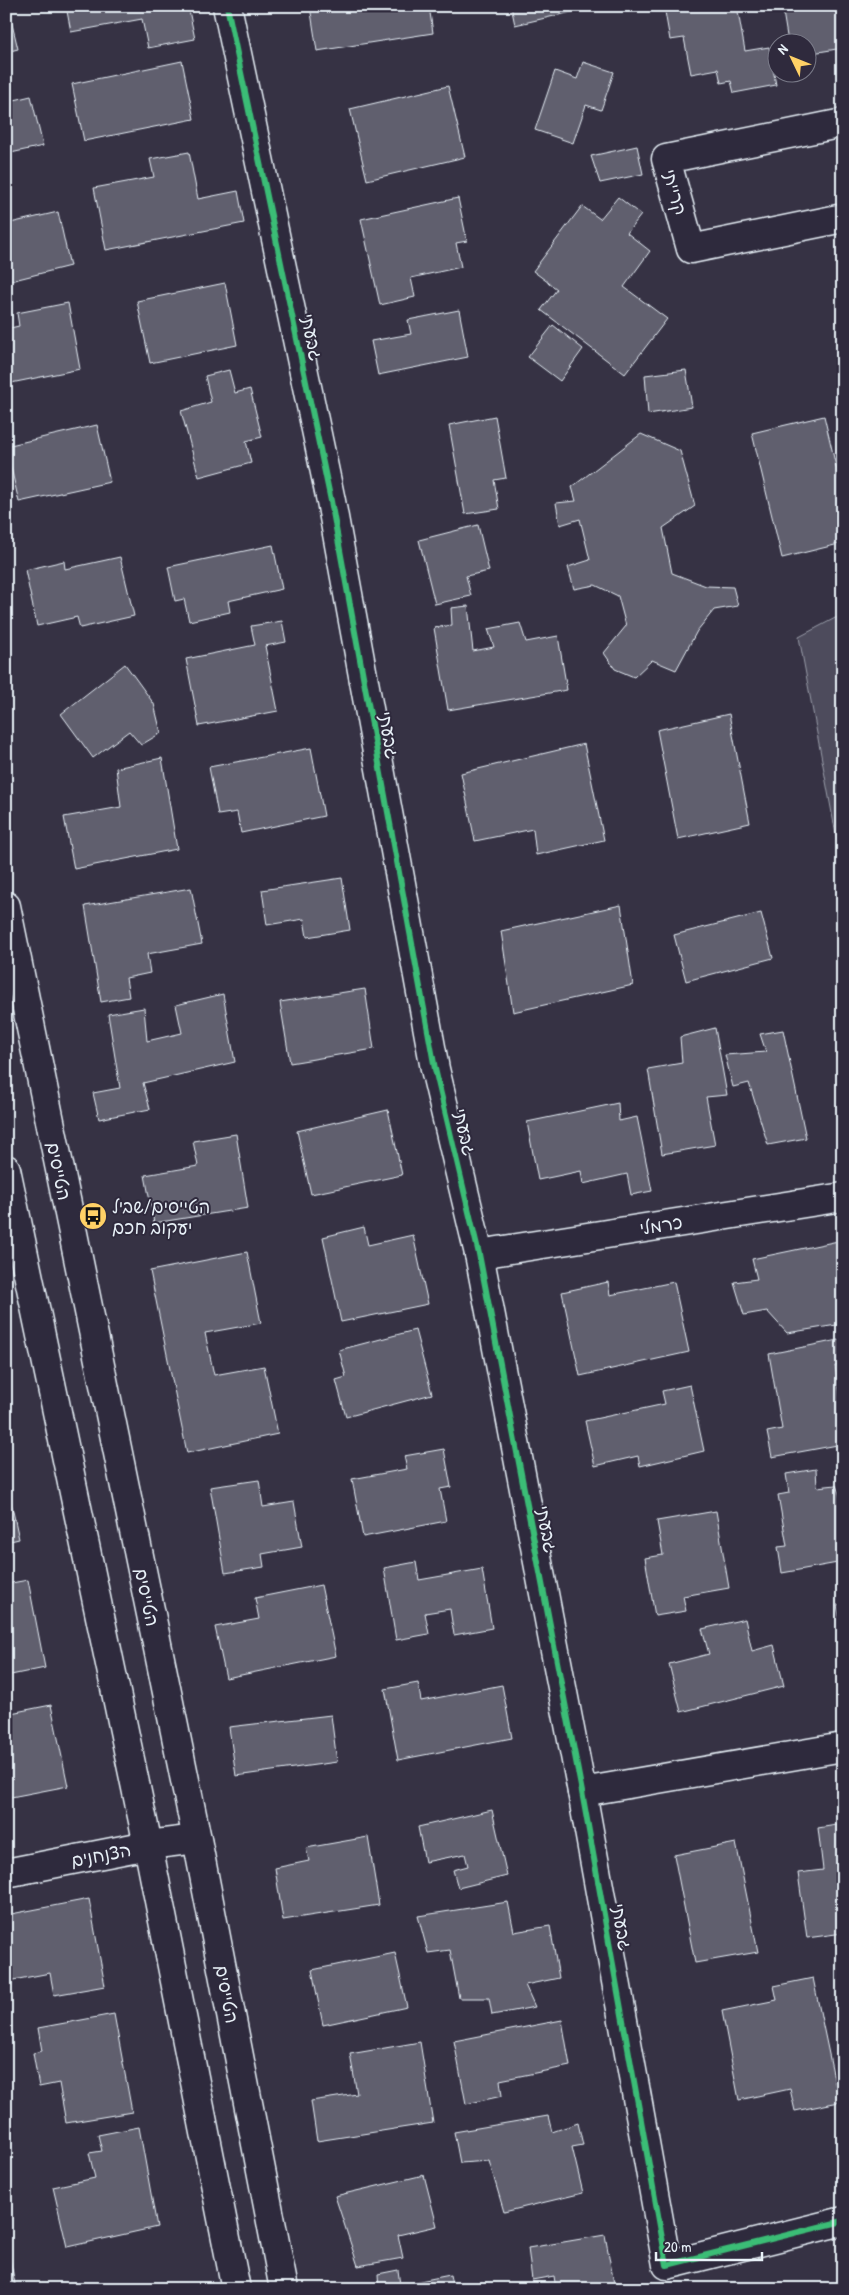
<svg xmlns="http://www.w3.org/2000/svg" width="849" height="2295" viewBox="0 0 849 2295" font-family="'Patrick Hand','Playpen Sans Hebrew',sans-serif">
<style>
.green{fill:#4d4b5c;stroke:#9a9eaa}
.building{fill:#605e6e;stroke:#e8f1f8}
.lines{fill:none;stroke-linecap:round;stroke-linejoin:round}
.minor-casing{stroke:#e8f1f8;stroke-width:31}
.minor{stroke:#2f2a3d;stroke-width:28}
.cycleway-casing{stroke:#2f2a3d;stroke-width:9}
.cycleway{stroke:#3abd76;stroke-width:6}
.labels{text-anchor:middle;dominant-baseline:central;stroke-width:4;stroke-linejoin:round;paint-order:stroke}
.street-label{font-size:18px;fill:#e8f1f8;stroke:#2f2a3d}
.poi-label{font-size:18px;fill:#e8f1f8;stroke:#2f2a3d;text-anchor:start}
</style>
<rect width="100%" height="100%" fill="#363244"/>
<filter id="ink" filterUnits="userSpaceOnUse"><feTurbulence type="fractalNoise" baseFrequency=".02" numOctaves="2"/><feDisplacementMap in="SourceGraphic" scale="10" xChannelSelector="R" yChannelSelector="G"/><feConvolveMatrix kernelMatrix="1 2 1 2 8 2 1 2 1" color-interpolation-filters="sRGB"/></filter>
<g filter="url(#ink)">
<!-- green -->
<polygon class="green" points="843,614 843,872 799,637"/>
<!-- building -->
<g class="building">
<polygon points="66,6 188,6 195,39 148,48 142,19 71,32"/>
<polygon points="310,6 429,6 433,33 317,51"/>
<polygon points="511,6 598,6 515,25"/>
<polygon points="664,6 737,6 745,51 769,47 776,85 734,93 731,81 721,83 718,69 691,74 684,38 670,40"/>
<polygon points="782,6 834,6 835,9 843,7 843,48 806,54 806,42 788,42"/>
<polygon points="11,20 18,49 6,52 6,21"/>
<polygon points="182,61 194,119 84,141 72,84"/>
<polygon points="583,62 614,72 601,110 586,105 573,143 535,130 555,71 577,79"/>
<polygon points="448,86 465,157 367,180 350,109"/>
<polygon points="31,96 43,146 6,154 6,102"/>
<polygon points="637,146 643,174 600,183 591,156"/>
<polygon points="189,152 198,199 238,191 244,223 106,250 94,188 154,177 150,159"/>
<polygon points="618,197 641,215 627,233 650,251 624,287 667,319 625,374 541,310 557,289 533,271 582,206 600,219"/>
<polygon points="458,198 467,241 456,243 461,267 411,278 415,297 380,305 361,219"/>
<polygon points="58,212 70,266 6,282 6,224"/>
<polygon points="225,283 237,345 150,363 137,301"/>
<polygon points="68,303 80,369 6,384 6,329 19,326 17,313"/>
<polygon points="459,310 468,357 378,375 371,341 411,334 408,320"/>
<polygon points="553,325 583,349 560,381 528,357"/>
<polygon points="229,370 235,393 250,389 262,437 246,441 251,463 199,477 181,411 211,402 205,376"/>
<polygon points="686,370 692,407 648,414 645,375"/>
<polygon points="495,416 506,478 494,480 499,509 465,514 449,425"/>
<polygon points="824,416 843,496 843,543 782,558 752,433"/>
<polygon points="97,425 110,482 19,502 6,446"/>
<polygon points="641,434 680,451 695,506 663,528 672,573 706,586 733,587 738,606 714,610 697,631 676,670 652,660 634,677 615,669 604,653 626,626 618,596 595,585 574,589 568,567 590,560 580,519 560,525 556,503 576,501 572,487"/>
<polygon points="478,525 489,571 466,576 471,596 435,604 419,540"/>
<polygon points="273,545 282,589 228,601 230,612 189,621 184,599 175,601 168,567"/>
<polygon points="120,557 134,616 80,628 77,617 37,626 25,570 64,561 65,569"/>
<polygon points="468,606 473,651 494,647 488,629 520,623 526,642 558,636 567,690 448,710 434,628 452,625 451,608"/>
<polygon points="282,621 286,642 265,646 278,711 199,726 186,659 255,645 251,626"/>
<polygon points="125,664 154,704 161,733 141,745 129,731 93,758 61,714"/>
<polygon points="729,714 750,823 678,839 657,730"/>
<polygon points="584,744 604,840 536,855 533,829 475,841 461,773"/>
<polygon points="311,748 324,816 241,833 237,812 218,815 209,767"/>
<polygon points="162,758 177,849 74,869 64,817 121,807 116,768"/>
<polygon points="342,878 350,930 307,937 304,919 267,925 262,890"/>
<polygon points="191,888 202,944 147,954 150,973 126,978 129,997 101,1002 85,906"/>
<polygon points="621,905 633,985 513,1012 501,931"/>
<polygon points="761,913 773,958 686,981 674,935"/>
<polygon points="365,989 374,1049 290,1063 280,1002"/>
<polygon points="223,994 235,1062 143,1083 150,1109 99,1119 93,1093 120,1088 108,1014 144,1008 147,1041 182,1033 176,1005"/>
<polygon points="715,1028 727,1095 706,1097 715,1145 662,1154 648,1069 682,1063 680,1037"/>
<polygon points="783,1030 806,1138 768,1145 749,1083 733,1087 725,1055 766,1052 760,1034"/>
<polygon points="618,1103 619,1121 637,1117 652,1191 631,1195 627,1174 583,1184 581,1171 538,1180 527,1122"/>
<polygon points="388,1110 402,1175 311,1194 297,1131"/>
<polygon points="236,1134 248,1208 154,1223 145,1175 198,1166 193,1141"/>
<polygon points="364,1227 368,1245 413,1235 428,1304 341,1322 323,1237"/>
<polygon points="843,1240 843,1324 787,1333 767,1311 744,1315 734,1282 757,1279 752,1259"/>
<polygon points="247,1252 261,1323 205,1333 214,1375 264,1366 278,1434 187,1453 150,1271"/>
<polygon points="608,1282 610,1295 674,1282 689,1352 580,1376 562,1292"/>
<polygon points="415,1330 432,1394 346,1417 336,1380 346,1377 339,1350"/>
<polygon points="843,1339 843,1365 835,1366 843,1411 843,1444 772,1457 767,1432 782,1429 769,1354"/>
<polygon points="690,1385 704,1451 640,1466 638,1456 595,1466 585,1421 665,1404 662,1391"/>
<polygon points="444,1449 451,1487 440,1489 446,1521 363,1537 352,1479 407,1469 404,1456"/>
<polygon points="816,1469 817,1487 836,1485 841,1499 843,1498 843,1562 782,1573 778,1547 787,1546 778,1495 789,1493 786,1474"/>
<polygon points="6,1479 19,1539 6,1542"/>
<polygon points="259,1480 263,1507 294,1502 302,1547 262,1554 264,1567 225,1573 210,1487"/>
<polygon points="716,1511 729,1588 683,1596 686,1611 655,1616 645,1558 663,1555 657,1521"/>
<polygon points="416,1562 419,1580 482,1569 492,1628 454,1635 450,1609 425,1613 429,1634 396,1640 384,1568"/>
<polygon points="28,1580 45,1668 6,1676 6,1584"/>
<polygon points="321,1585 336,1656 226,1678 215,1627 259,1619 255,1598"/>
<polygon points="843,1604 843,1637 837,1605"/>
<polygon points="745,1619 752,1651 774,1645 784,1686 681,1712 669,1664 709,1654 702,1629"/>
<polygon points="418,1683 421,1701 502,1685 512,1738 398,1760 385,1689"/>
<polygon points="51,1705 68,1786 6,1798 6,1714"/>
<polygon points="331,1715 337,1762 236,1776 229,1727"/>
<polygon points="492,1810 507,1876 458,1888 453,1870 468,1866 465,1854 425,1862 418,1827"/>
<polygon points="843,1824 843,1933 807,1938 798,1873 823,1870 818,1828"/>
<polygon points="368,1837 379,1905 283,1920 275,1868 309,1861 306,1848"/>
<polygon points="736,1843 758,1952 695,1963 674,1855"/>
<polygon points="89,1899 105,1986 54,1995 50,1973 8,1981 6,1971 6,1915"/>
<polygon points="508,1902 514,1932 550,1926 559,1978 525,1985 535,2007 492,2015 489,1998 459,1998 450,1950 428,1953 418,1916"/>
<polygon points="395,1953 407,2007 323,2025 312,1970"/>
<polygon points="813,1978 839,2102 795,2111 790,2089 739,2100 722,2011 777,2000 774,1986"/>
<polygon points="114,2014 132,2112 66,2123 59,2083 39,2087 33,2053 42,2051 38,2028"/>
<polygon points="562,2020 570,2066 500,2080 502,2096 466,2104 454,2041"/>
<polygon points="420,2042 433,2123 317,2141 311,2101 357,2094 350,2054"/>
<polygon points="548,2116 552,2132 578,2123 583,2145 572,2147 583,2193 504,2212 489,2161 460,2163 454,2132"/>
<polygon points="139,2127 157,2227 67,2247 53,2187 95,2178 89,2153 102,2151 98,2135"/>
<polygon points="424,2175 437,2226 398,2235 403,2258 358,2266 335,2196"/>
<polygon points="605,2235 615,2289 556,2289 554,2276 532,2280 528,2248"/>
<polygon points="6,2238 16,2289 6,2289"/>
<polygon points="398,2270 400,2285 450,2275 453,2289 379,2289 378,2274"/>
</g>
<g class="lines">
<defs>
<g id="minor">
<polyline points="227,6 331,501 435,1069 479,1254 582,1792 667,2265 843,2221"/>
<polyline points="843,123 666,159 691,249 843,218"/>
<polyline points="6,906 197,1839 284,2289"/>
<polyline points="6,1169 148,1845 236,2289"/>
<polyline points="479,1254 843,1197"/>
<polyline points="582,1792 843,1747"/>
<polyline points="6,1873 148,1845 197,1839"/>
</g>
</defs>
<!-- minor casing -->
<use href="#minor" class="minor-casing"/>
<!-- minor -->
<use href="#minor" class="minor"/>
<defs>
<polyline id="cycleway" points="227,6 331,501 435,1069 479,1254 582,1792 667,2265 843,2221"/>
</defs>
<!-- cycleway casing -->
<use href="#cycleway" class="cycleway-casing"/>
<!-- cycleway -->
<use href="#cycleway" class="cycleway"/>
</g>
</g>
<!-- icons -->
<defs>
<symbol id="bus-disc" viewBox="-11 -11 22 22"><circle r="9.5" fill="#ffd166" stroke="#2f2a3d"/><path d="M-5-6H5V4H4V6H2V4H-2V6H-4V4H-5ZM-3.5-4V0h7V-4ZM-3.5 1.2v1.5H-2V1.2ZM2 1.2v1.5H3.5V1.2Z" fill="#111"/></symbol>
</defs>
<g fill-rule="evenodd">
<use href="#bus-disc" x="77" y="1200" width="32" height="32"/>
</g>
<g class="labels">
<!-- street labels -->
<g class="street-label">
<text transform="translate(675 192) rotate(75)">קרייתי</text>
<text transform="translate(312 337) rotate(78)">גבעתי</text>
<text transform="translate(389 735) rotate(80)">גבעתי</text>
<text transform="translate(465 1132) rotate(77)">גבעתי</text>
<text transform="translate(59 1171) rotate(78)">הטייסים</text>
<text transform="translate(661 1225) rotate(-9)">כרמלי</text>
<text transform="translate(547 1529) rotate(79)">גבעתי</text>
<text transform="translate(147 1597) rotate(78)">הטייסים</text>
<text transform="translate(101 1855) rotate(-11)">הצנחנים</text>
<text transform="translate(622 1927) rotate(80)">גבעתי</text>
<text transform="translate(227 1994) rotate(79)">הטייסים</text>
</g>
<!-- poi labels -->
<g class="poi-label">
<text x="112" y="1206">הטייסים/שביל<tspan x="112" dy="21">יעקוב חכם</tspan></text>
</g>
</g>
<!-- margin -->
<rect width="849" height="2295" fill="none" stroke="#2f2a3d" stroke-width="25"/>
<rect x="12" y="12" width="824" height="2270" fill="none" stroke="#e8f1f8" stroke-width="2" filter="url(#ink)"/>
<!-- north arrow -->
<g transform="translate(792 58) rotate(313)"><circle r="24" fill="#2f2a3d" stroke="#797a88"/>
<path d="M0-4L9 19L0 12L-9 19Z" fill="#ffd166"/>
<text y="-8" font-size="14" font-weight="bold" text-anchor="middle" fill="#e8f1f8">N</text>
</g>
<!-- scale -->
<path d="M656 2252v8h106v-8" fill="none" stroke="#e8f1f8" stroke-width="2.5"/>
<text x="664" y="2252" font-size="15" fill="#e8f1f8" stroke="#2f2a3d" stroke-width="4" paint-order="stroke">20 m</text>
</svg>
